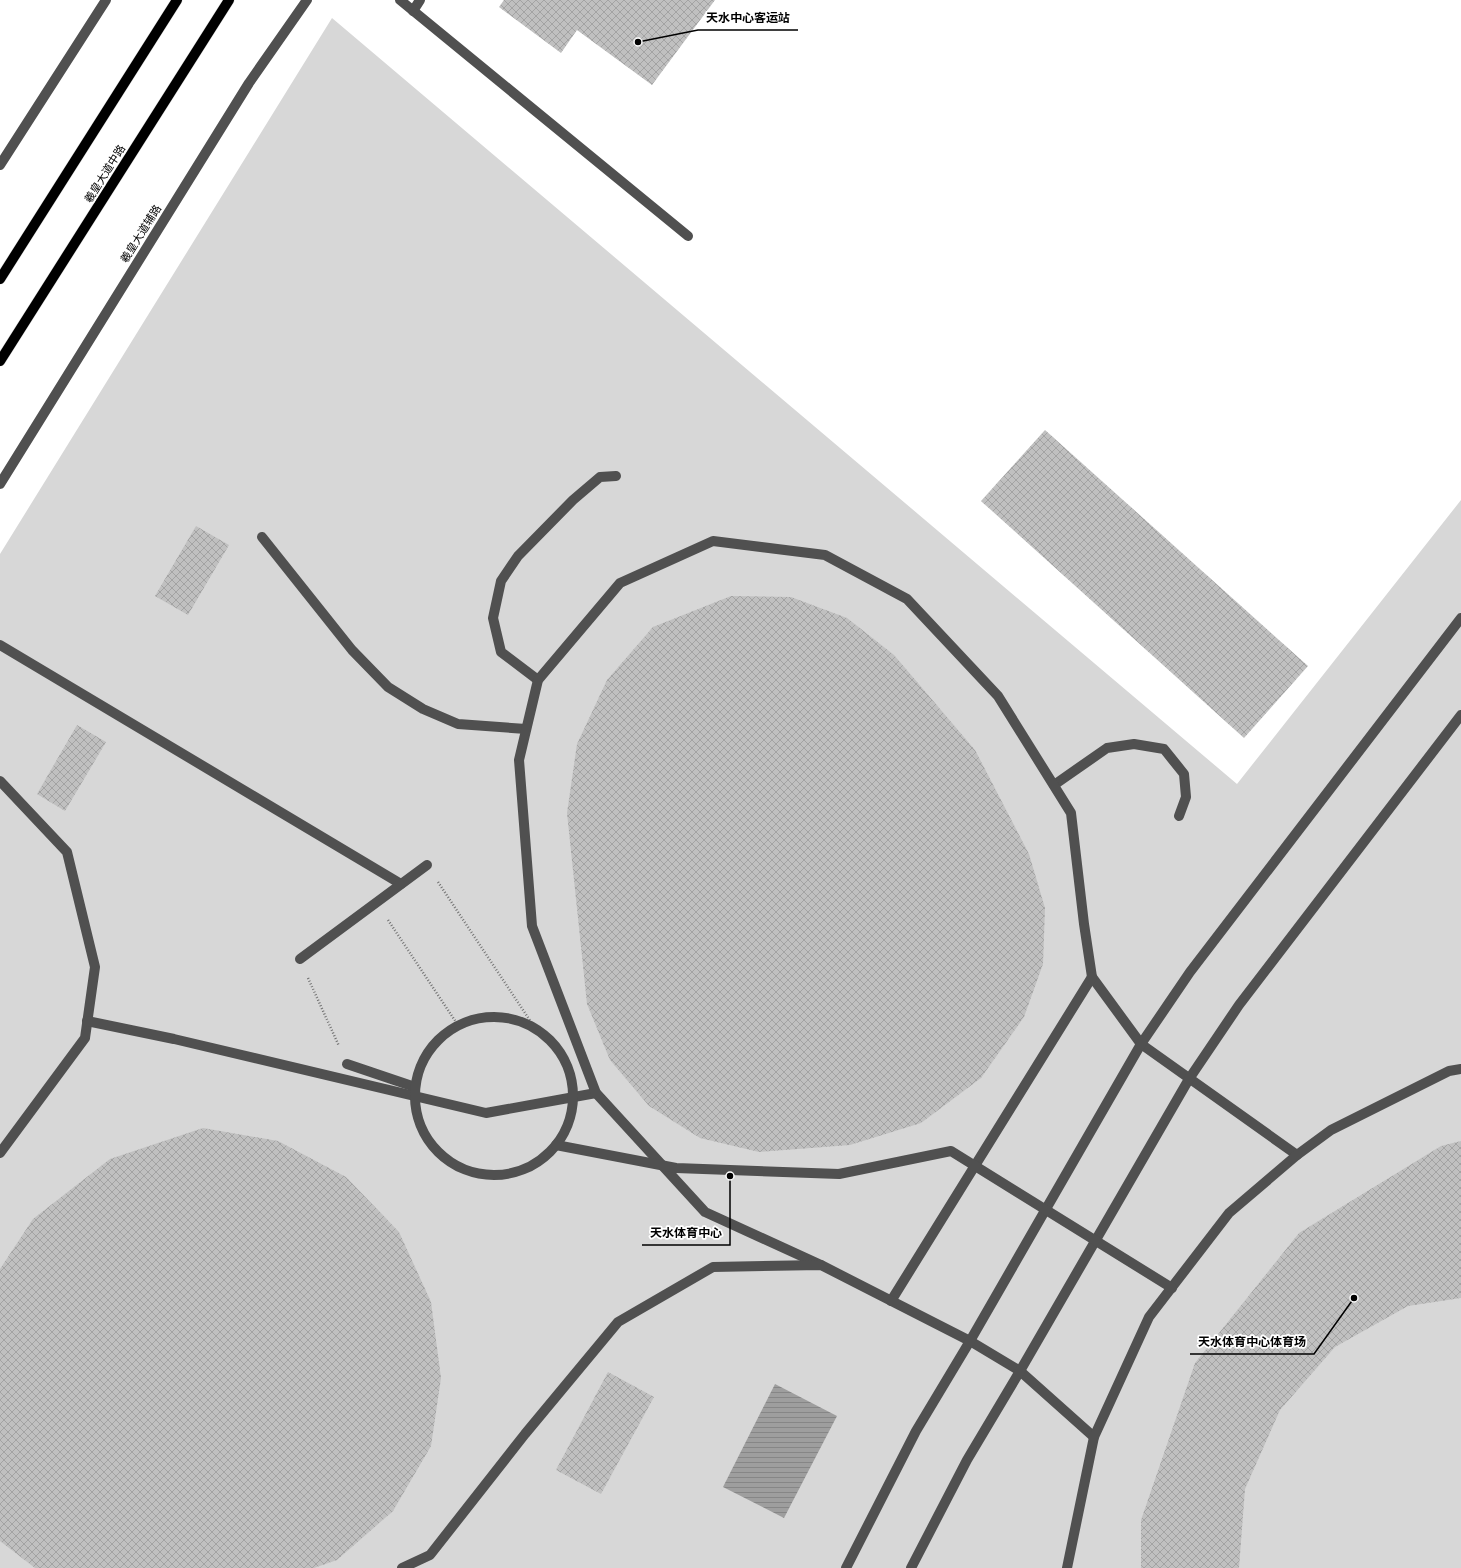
<svg xmlns="http://www.w3.org/2000/svg" width="1461" height="1568" viewBox="0 0 1461 1568" font-family="Figtree,'Noto Sans SC',sans-serif">
<style>
.green{fill:#d7d7d7}
.water{fill:url(#water-rules)}
.building{fill:url(#building-cross-hatch)}
.lines{fill:none;stroke-linecap:round;stroke-linejoin:round}
.major-casing{stroke:#dbdbdb;stroke-width:11}
.path{stroke:#727272;stroke-width:2.5;stroke-dasharray:1 2;stroke-linecap:butt}
.minor{stroke:#505050;stroke-width:10}
.major{stroke:#000;stroke-width:10}
.minor-bridge{stroke:#505050;stroke-width:10}
.labels{text-anchor:middle;dominant-baseline:central;stroke-width:3.5;stroke-linejoin:round;paint-order:stroke}
.street-label{font-size:11px;fill:#000;stroke:#fff}
.leader{fill:none;stroke:#000;stroke-width:1.5}
.callout-dot{fill:#000;stroke:#fff;stroke-width:1.5}
.callout-label{font-size:12px;text-anchor:middle;font-weight:bold;fill:#000;stroke:#fff;stroke-width:3.5;stroke-linejoin:round;paint-order:stroke}
</style>
<defs>
<pattern id="water-rules" width="6" height="5" patternUnits="userSpaceOnUse"><rect width="6" height="5" fill="#9e9e9e"/><path d="M0 2.5h6" fill="none" stroke="#868686"/></pattern>
<pattern id="building-cross-hatch" width="8" height="8" patternUnits="userSpaceOnUse"><rect width="8" height="8" fill="#c0c0c0"/><path d="M0 0l8 8M0 8l8-8" fill="none" stroke="#a3a3a3"/></pattern>
</defs>
<rect width="100%" height="100%" fill="#fff"/>
<!-- green -->
<polygon class="green" points="332,18 1237,784 1461,500 1461,1568 0,1568 0,554"/>
<!-- water -->
<polygon class="water" points="775,1384 837,1416 784,1518 723,1487"/>
<!-- building -->
<g class="building">
<polygon points="504,0 715,0 652,85 577,30 561,53 499,7"/>
<polygon points="1045,430 1308,666 1244,738 981,501"/>
<polygon points="196,526 229,545 188,615 155,596"/>
<polygon points="731,596 791,597 847,618 894,655 975,750 1029,854 1045,908 1043,964 1024,1017 981,1078 921,1123 850,1145 759,1152 700,1138 649,1106 610,1060 587,1004 567,813 577,744 607,680 653,627"/>
<polygon points="77,725 106,742 65,811 37,794"/>
<polygon points="203,1128 278,1141 346,1177 399,1232 431,1302 441,1378 431,1446 393,1511 337,1560 314,1568 35,1568 0,1541 0,1269 33,1219 110,1159"/>
<polygon points="1461,1141 1461,1298 1408,1306 1335,1347 1280,1410 1245,1489 1239,1568 1141,1568 1141,1520 1195,1363 1299,1233 1441,1146"/>
<polygon points="608,1372 654,1397 601,1494 556,1470"/>
</g>
<g class="lines">
<defs>
<g id="major">
<polyline points="0,279 177,0"/>
<polyline points="0,361 229,0"/>
</g>
</defs>
<!-- major casing -->
<use href="#major" class="major-casing"/>
<!-- path -->
<g class="path">
<polyline points="438,882 535,1028"/>
<polyline points="388,920 458,1025"/>
<polyline points="308,978 339,1046"/>
</g>
<!-- minor -->
<g class="minor">
<polyline points="400,0 688,236"/>
<polyline points="413,11 420,0"/>
<polyline points="0,165 106,0"/>
<polyline points="0,484 249,83 307,0"/>
<polyline points="262,537 352,650 388,687 423,709 458,724 526,729"/>
<polyline points="0,645 401,884"/>
<polyline points="538,680 501,652 493,618 501,581 518,556 573,500 600,477 616,476"/>
<polyline points="0,781 67,852 95,967 85,1038 0,1153"/>
<polyline points="1054,785 1107,748 1134,744 1164,749 1184,774 1186,797 1179,816"/>
<polyline points="300,959 427,865"/>
<polyline points="87,1021 174,1039 486,1113 596,1093"/>
<polyline points="347,1064 415,1087"/>
<polyline points="821,1265 705,1212 596,1093 532,926 519,760 538,680 620,583 713,541 825,555 907,599 998,696 1071,813 1084,924 1092,977 1141,1044 1297,1155"/>
<polyline points="891,1301 1092,977"/>
<polyline points="402,1568 430,1555 525,1434 618,1322 713,1267 821,1265 970,1341 1020,1371 1094,1437"/>
<polyline points="846,1568 916,1431 970,1341 1141,1044 1190,972 1461,618"/>
<polyline points="911,1568 967,1460 1020,1371 1189,1079 1239,1005 1461,715"/>
<polyline points="1067,1568 1094,1437 1149,1317 1229,1213 1297,1155 1331,1130 1449,1071 1461,1069"/>
</g>
<!-- major -->
<use href="#major" class="major"/>
<!-- minor-bridge -->
<g class="minor-bridge">
<circle cx="494" cy="1096" r="79"/>
<polyline points="556,1145 676,1168 839,1174 951,1151 1172,1288"/>
</g>
</g>
<g class="labels">
<!-- street labels -->
<g class="street-label">
<text transform="translate(105 174) rotate(-58)">羲皇大道中路</text>
<text transform="translate(141 234) rotate(-58)">羲皇大道辅路</text>
</g>
</g>
<!-- callouts -->
<path class="leader" d="M638 42L698 30H798M730 1176L730 1245H642M1354 1298L1314 1354H1190"/>
<g class="callout-dot">
<circle cx="638" cy="42" r="4"/>
<circle cx="730" cy="1176" r="4"/>
<circle cx="1354" cy="1298" r="4"/>
</g>
<g class="callout-label">
<text x="748" y="22">天水中心客运站</text>
<text x="686" y="1237">天水体育中心</text>
<text x="1252" y="1346">天水体育中心体育场</text>
</g>
</svg>
